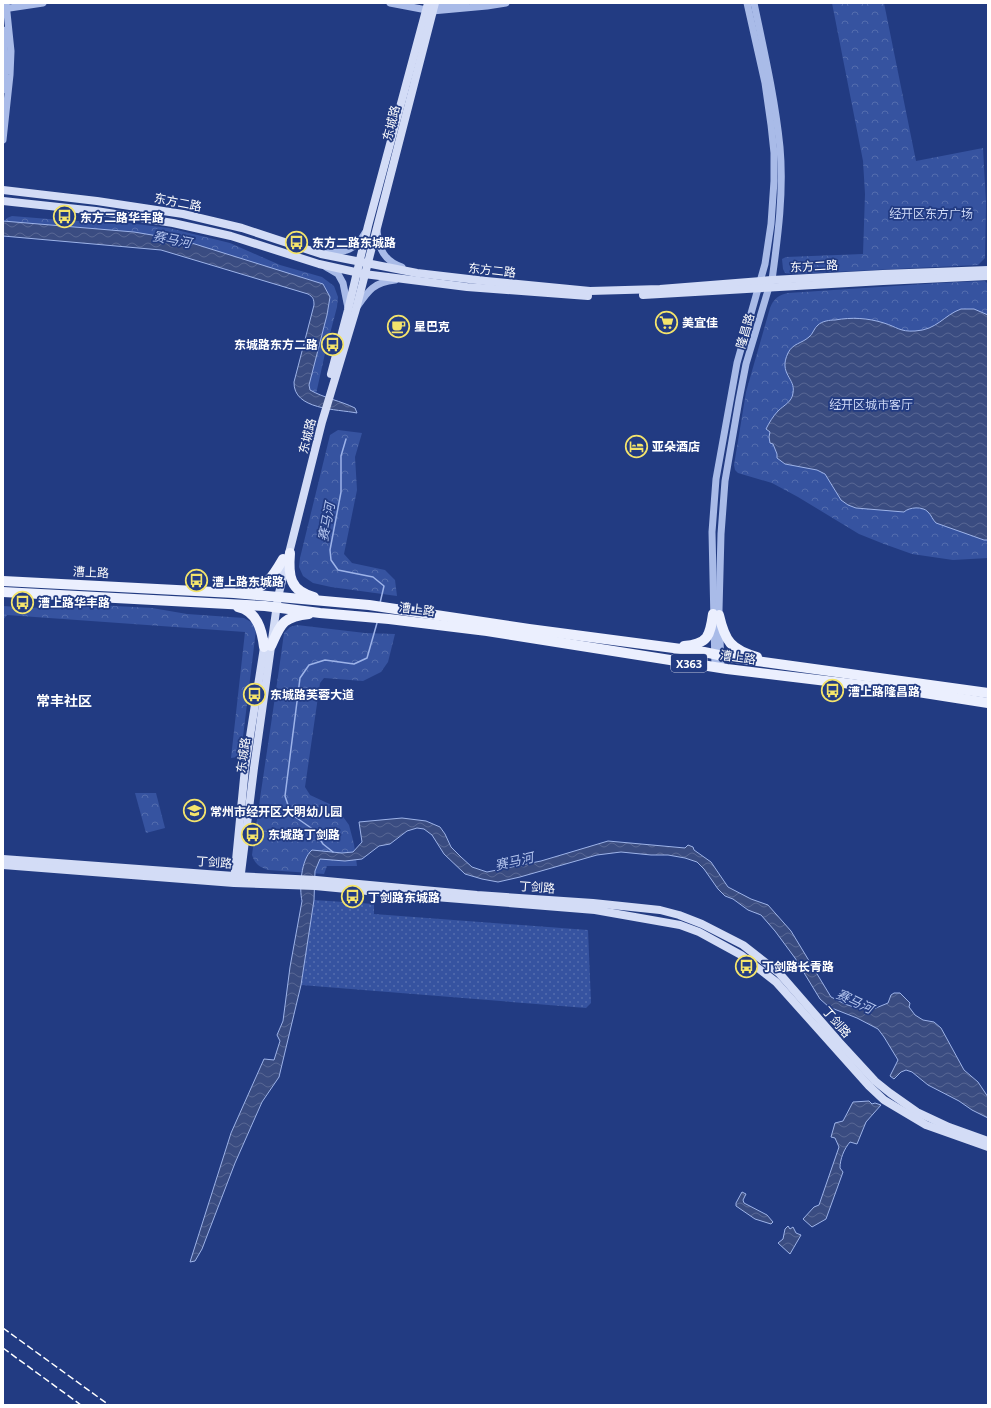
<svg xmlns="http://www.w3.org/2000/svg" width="991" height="1408" viewBox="0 0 991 1408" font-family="'Noto Sans','Noto Sans SC',sans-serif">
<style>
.grass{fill:url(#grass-dots)}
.park{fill:url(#park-crowns)}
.water{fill:url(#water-waves);stroke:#9db3e9}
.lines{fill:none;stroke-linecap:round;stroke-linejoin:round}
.stream{stroke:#9db3e9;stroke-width:1.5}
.tertiary{stroke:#a9bbe8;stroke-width:7}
.secondary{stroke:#d3dcf6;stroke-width:8}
.primary{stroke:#ebeffe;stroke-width:10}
.rail{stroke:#fff;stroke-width:1.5;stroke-dasharray:7 3;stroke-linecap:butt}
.labels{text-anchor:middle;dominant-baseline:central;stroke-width:3.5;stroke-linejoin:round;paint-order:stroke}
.shield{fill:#223b82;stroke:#bdc4da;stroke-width:1}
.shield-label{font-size:11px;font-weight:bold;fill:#fff}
.street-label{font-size:12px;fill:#fff;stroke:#223b82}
.park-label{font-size:12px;fill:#cdd8f6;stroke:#223b82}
.poi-label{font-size:12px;font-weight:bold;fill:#fff;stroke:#223b82;text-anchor:start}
.water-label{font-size:13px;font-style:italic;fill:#b4c5ef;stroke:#223b82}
.quarter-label{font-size:14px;font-weight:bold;fill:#fff;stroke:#223b82}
</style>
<defs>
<pattern id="grass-dots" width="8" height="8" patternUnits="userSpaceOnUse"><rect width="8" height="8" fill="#3653a0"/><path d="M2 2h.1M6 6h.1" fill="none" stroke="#546dae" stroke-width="1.8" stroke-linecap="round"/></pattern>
<pattern id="park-crowns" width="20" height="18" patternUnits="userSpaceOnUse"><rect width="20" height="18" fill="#3653a0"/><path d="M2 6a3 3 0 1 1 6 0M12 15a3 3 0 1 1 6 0" fill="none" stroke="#546dae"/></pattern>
<pattern id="water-waves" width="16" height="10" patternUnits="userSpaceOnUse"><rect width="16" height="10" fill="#3a4c81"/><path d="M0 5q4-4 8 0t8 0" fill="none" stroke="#586794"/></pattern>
</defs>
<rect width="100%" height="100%" fill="#223b82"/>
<!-- grass -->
<polygon class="grass" points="314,900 374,904 374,914 588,930 591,1003 586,1008 301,985"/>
<!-- park -->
<g class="park">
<polygon points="832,3 884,3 916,161 983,148 986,203 985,258 978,265 792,274 785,273 783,269 782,259 786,257 863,254 865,194 863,161"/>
<polygon points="12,216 73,221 112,221 169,228 230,243 280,265 322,277 334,286 338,297 337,307 326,349 316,394 310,391 309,385 327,315 330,297 134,232 4,222 7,218"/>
<path d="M985,281L988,284V558L953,560L912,554L884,544L859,534L798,497L772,483L738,473L735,470L734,465L746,392L770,308C774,298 779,295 788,293L940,283Z"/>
<polygon points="338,430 362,433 355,457 357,490 344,554 352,563 385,570 395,580 397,596 331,587 313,583 303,576 299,567 300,558 330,435"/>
<polygon points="79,604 152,608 187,614 244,618 253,623 256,630 241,753 237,757 231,758 245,632 7,615 3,620 3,606 31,608"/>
<path d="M297,625L365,633L395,634L388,662L381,672L363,681L324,678L320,683L305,787L310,795L336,807L349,825L354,844L357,866H327L324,874L268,870C259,867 255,864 252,855C262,781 274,708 284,633L290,627Z"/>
<polygon points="135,793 156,793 165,828 146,833"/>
</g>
<!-- water -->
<g class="water">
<path d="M3,221L134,232L182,240L323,284L330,297L327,315L309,385L310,390C324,398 341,401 355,408L357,413C337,409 293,410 294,382L314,305C314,299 313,297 308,294L161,250L3,236Z"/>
<path d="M961,309H974L988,315V540H984L936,523C932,519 932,516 928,512C923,506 909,507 904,512L856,508L848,505L841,500L825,474L817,470L785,464L777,458V454L773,444L770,443L769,437L770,432L766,429C769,423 773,416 778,411C784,405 792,402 793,393C796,378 778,374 788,353C793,343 801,344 809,337C813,334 814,328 818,325C822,321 830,320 835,320C852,317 868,318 884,323C897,327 900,332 915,331C937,330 944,315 961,309Z"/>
<path d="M402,818L426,821L440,827L445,834L451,847L461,857L472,867L487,872L541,861L608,841L685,848L688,845L693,847L694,850L711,862L728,887L751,899L768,905L791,931L831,997L845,1004L859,1009L871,1010L888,1003L891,995L894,993H900L910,1003L909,1007L915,1015L923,1020L934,1022L941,1028L964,1070L978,1082L988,1097V1118L972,1110L959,1101L928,1085L912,1072L906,1070L901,1072L894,1079L890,1076L898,1060L884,1037L878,1029L857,1018L829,1007L820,999L795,958L775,931L761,915L748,910L733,899L725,896L718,889L704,869L697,862L685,858L668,855H651L621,852L597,855L520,877L498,882L482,879L465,874L444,854L432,835L424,829L417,828L407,831L390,844L379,846L362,859L345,861L320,859L315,871L314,900L301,985L279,1077L262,1102L235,1163L202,1249L195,1261L190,1262L231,1133L264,1059L274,1060L280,1041L277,1035L283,1021L290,967L302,901C299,888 301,859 312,850L342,853L353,852L362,842L359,822Z"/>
<path d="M869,1101L872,1104L875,1103L881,1105L866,1122L857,1144L850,1142C844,1149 840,1159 840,1168L843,1172L826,1219L812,1227L803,1219L814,1207L819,1205L839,1147L835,1138L831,1137L835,1123L843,1121L853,1102Z"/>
<polygon points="742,1192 746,1194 743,1200 744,1203 767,1215 773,1222 771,1224 755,1219 736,1206 736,1203"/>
<polygon points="788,1226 790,1229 793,1227 796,1233 801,1235 790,1254 778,1243 783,1239 785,1229"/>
</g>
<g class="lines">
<!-- stream -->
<g class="stream">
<polyline points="346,439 341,456 341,492 330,550 331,560 338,570 373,577 384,586 380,603"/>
<polyline points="333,852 323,844 314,830 291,814 285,796 300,678 309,665 325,660 354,664 367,658 377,623"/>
</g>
<!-- tertiary -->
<g class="tertiary">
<polyline points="390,3 432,11 487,6 506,3"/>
<polyline points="430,8 466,3"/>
<polyline points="3,9 43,3"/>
<path d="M3,30C5,50 6,70 3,90"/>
<polyline points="3,140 10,75 11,51 6,3"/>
<path d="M377,231C379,249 384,261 402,267"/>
<path d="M327,253C345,252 356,250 365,233"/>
<polyline points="326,267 338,274 343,283 348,308"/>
<path d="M357,307C368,291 374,282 395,280"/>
<polyline points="715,667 712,532 716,479 737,363 765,264 771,224 774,181 774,153 771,125 765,83 747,3"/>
<path d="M721,668L719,610L721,534L725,481L739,400L746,364L769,287L772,280C778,236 784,191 780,147C775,98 764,51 754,3"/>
</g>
<!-- secondary -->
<g class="secondary">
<polyline points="3,190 97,201 183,214 242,228 321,254 417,273 486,281 590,291 660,289 772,280 883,274 988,270"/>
<polyline points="3,201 96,211 173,223 231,236 319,264 364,274 467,287 588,296"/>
<polyline points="643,295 883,281 988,276"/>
<polyline points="331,374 348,310 368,226 428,3"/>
<polyline points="3,859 234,876 316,880 477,895 593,903 660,910 679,915 702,924 743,945 779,973 840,1043 875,1081 890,1093 917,1112 949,1127 988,1141"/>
<polyline points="3,865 234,883 315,886 410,895 595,910 680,925 699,932 741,955 776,982 869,1086 884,1100 926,1125 988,1147"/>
<polyline points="234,881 245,768 265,641"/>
<polyline points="240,881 254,768 278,597 322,422 356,309 435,3"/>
</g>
<!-- primary -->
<g class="primary">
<path d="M290,553C288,576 290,591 314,597"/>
<polyline points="3,581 234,593 369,605 529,629 704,652 728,657 988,693"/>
<polyline points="3,592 265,606 320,613 389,619 487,631 727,669 918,692 988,703"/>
<path d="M244,592C266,588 272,578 283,559"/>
<path d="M238,607C257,611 262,630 264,647"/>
<path d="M719,615C725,641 731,650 757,657"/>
<path d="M271,646C281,624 282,617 309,614"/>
<path d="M684,646C708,644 710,636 713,614"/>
</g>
<!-- rail -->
<g class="rail">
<polyline points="3,1328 109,1405"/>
<polyline points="3,1348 81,1405"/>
</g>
</g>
<!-- icons -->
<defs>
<symbol id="bus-ring" viewBox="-11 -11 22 22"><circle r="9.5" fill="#223b82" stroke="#f4e46b" stroke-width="1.5"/><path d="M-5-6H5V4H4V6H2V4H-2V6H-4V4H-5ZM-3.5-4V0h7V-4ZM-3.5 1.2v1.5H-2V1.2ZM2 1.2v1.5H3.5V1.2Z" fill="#f4e46b"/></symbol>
<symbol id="supermarket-ring" viewBox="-11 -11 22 22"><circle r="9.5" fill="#223b82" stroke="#f4e46b" stroke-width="1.5"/><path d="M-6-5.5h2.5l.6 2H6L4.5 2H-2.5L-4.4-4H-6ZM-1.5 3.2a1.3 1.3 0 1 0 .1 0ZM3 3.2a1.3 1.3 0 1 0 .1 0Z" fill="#f4e46b"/></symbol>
<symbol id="cafe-ring" viewBox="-11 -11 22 22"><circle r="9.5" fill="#223b82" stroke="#f4e46b" stroke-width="1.5"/><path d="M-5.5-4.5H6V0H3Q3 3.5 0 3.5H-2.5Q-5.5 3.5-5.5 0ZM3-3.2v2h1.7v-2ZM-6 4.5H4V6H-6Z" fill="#f4e46b"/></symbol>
<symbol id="hotel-ring" viewBox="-11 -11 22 22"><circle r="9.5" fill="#223b82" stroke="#f4e46b" stroke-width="1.5"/><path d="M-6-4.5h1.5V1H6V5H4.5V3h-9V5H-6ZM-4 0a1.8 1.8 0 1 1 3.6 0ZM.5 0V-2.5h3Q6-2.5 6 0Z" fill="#f4e46b"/></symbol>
<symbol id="school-ring" viewBox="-11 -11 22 22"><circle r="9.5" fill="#223b82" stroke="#f4e46b" stroke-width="1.5"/><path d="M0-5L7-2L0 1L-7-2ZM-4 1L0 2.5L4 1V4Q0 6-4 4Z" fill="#f4e46b"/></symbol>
</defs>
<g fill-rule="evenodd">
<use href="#bus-ring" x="52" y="204" width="25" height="25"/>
<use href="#bus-ring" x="284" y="230" width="25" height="25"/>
<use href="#supermarket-ring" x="654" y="310" width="25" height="25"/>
<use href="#cafe-ring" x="386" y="314" width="25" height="25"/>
<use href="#bus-ring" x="320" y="332" width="25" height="25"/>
<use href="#hotel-ring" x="624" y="434" width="25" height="25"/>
<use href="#bus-ring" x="184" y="568" width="25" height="25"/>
<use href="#bus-ring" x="10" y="590" width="25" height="25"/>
<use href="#bus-ring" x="820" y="678" width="25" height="25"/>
<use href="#bus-ring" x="242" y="682" width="25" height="25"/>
<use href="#school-ring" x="182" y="798" width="25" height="25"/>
<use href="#bus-ring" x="240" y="822" width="25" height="25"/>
<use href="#bus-ring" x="340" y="884" width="25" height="25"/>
<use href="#bus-ring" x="734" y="954" width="25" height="25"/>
</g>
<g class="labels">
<!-- shield labels -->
<rect class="shield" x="671" y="654" width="36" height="18" rx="3"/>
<g class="shield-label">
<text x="689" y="663">X363</text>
</g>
<!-- street labels -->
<g class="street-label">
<text transform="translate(391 123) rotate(-76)">东城路</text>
<text transform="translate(178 202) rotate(11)">东方二路</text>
<text transform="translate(814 266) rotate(-3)">东方二路</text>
<text transform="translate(492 270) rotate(6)">东方二路</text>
<text transform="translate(745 331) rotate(-74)">隆昌路</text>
<text transform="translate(307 436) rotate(-76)">东城路</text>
<text transform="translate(91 572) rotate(3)">漕上路</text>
<text transform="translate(417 609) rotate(7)">漕上路</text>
<text transform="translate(738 657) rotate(8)">漕上路</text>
<text transform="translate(243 755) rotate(-82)">东城路</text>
<text transform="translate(214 862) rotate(4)">丁剑路</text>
<text transform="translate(537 887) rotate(4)">丁剑路</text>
<text transform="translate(837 1022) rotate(49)">丁剑路</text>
</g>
<!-- park labels -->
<g class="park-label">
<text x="931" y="213">经开区东方广场</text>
<text x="871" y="404">经开区城市客厅</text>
</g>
<!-- poi labels -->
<g class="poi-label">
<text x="80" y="217">东方二路华丰路</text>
<text x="312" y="242">东方二路东城路</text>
<text x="682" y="322">美宜佳</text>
<text x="414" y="326">星巴克</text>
<text x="318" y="344" text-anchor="end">东城路东方二路</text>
<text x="652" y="446">亚朵酒店</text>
<text x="212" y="581">漕上路东城路</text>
<text x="38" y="602">漕上路华丰路</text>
<text x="848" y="691">漕上路隆昌路</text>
<text x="270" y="694">东城路芙蓉大道</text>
<text x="210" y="811">常州市经开区大明幼儿园</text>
<text x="268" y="834">东城路丁剑路</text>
<text x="368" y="897">丁剑路东城路</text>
<text x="762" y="966">丁剑路长青路</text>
</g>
<!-- water labels -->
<g class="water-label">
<text transform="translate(172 239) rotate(11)">赛马河</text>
<text transform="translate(326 522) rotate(-79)">赛马河</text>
<text transform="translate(514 861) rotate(-13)">赛马河</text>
<text transform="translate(855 1001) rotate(25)">赛马河</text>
</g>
<!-- quarter labels -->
<g class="quarter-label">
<text x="64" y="700">常丰社区</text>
</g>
</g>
<!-- border -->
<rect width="991" height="1408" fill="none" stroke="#ffffff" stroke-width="8"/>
</svg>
